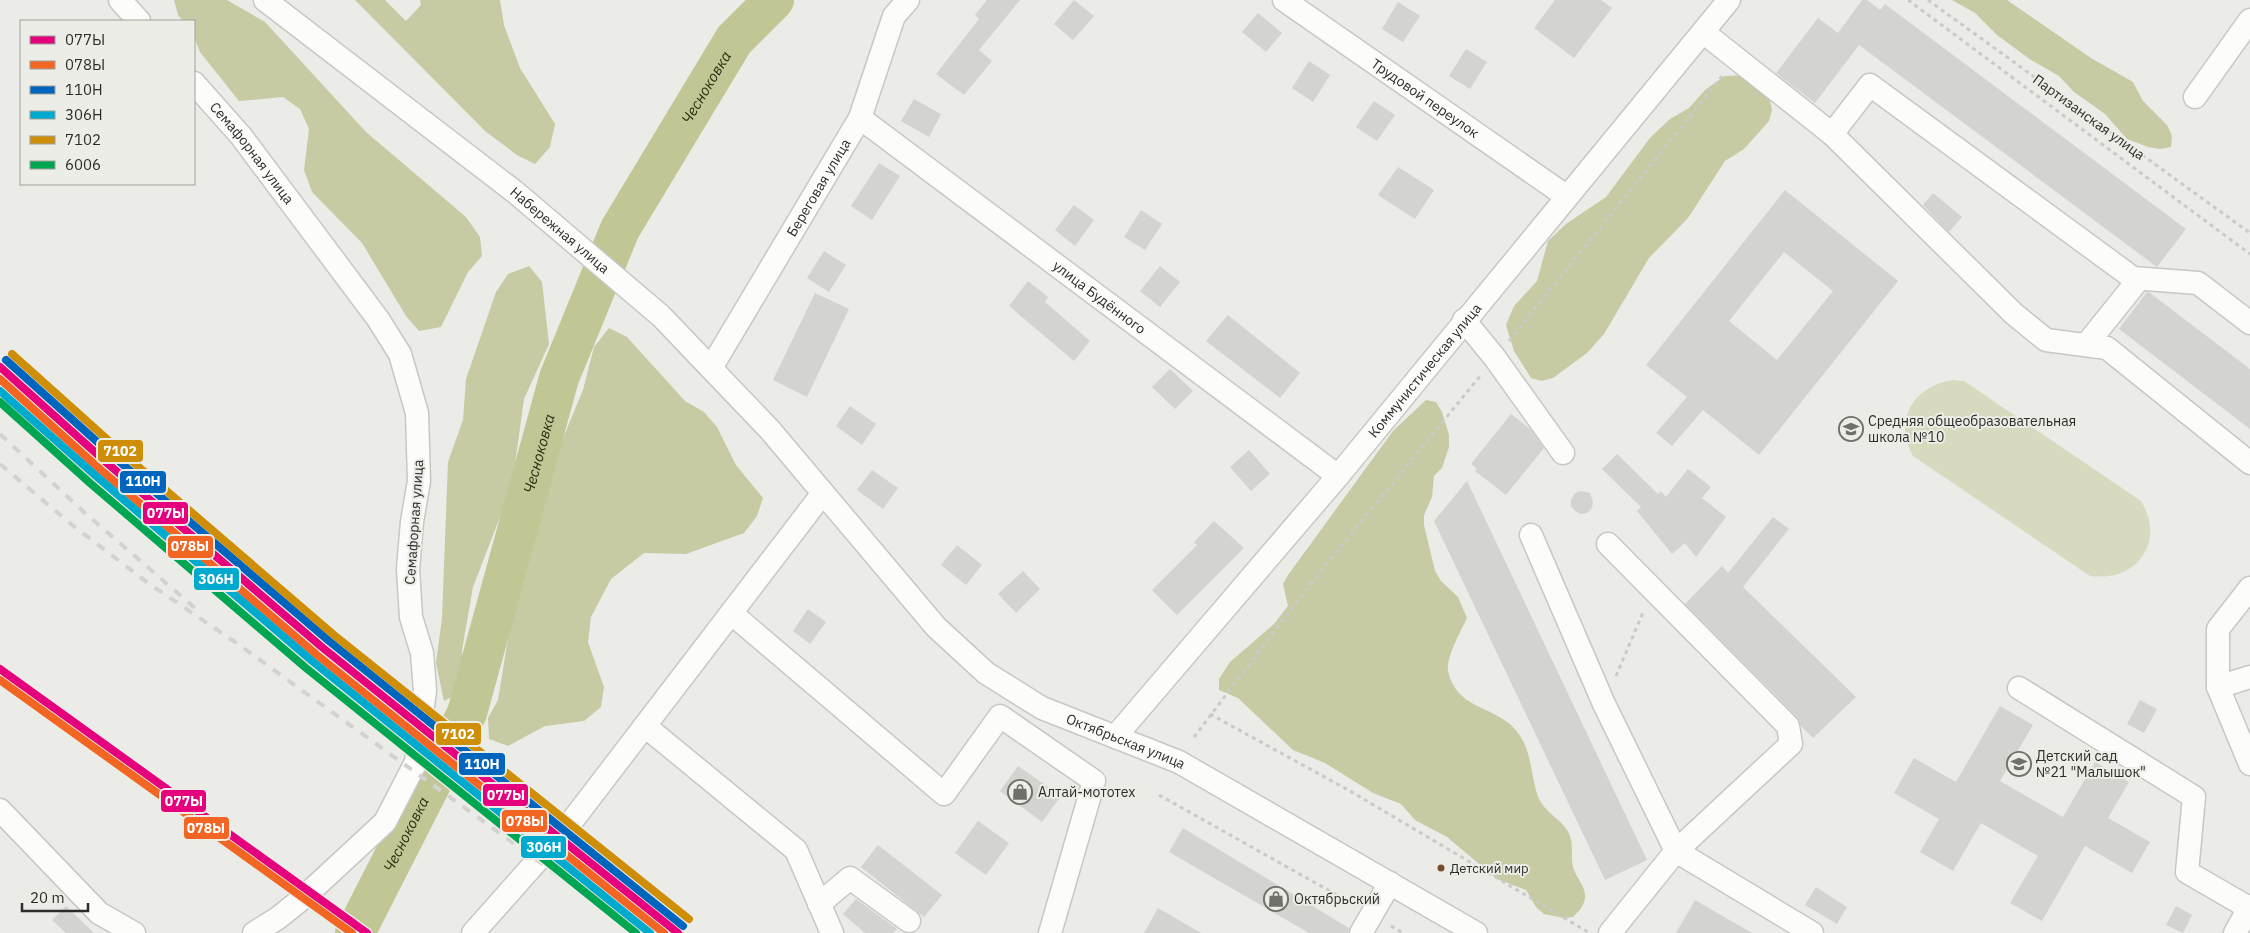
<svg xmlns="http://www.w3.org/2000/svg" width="2250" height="933" viewBox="0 0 2250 933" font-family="'IBM Plex Sans',sans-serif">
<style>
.green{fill:#d8dabf}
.forest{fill:#c7caa3}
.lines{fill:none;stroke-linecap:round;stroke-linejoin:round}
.river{stroke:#c2c694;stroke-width:40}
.building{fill:#d3d3d0;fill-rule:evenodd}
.minor-casing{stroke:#c7c7c4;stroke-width:25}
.path{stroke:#cacac8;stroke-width:3;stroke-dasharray:4 4;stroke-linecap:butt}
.minor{stroke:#fcfcfb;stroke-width:22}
.rail{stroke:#d2d2d2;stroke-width:4;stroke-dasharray:9 9;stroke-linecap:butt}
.rail-1-casing{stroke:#ecede6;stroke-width:11}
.rail-2-casing{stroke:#ecede6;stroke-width:11}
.rail-3-casing{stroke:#ecede6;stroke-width:11}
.rail-4-casing{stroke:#ecede6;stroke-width:11}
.rail-5-casing{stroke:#ecede6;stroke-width:11}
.rail-6-casing{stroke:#ecede6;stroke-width:11}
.rail-1{stroke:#e5007d;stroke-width:8}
.rail-2{stroke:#f26522;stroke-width:8}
.rail-3{stroke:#0065bd;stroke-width:8}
.rail-4{stroke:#00a9ce;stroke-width:8}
.rail-5{stroke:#ce8e08;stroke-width:8}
.rail-6{stroke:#00a651;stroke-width:8}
.bus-dot{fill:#7a4b2a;stroke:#ecede6;stroke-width:2}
.labels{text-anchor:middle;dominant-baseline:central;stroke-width:4;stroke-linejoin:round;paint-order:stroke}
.bus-label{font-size:13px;fill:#2c2d2a;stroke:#ecede6;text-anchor:start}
.street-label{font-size:14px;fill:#2c2d2a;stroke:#ecede6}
.poi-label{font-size:14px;fill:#2c2d2a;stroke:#ecede6;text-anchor:start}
.water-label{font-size:15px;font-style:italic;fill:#2c2d0f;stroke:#ecede6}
.line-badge{stroke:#ecede6;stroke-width:2}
.badge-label{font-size:14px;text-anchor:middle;font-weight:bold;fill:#fff}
</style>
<rect width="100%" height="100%" fill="#ebece7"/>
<!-- green -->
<path class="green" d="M1953,380L1964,381L2141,501C2166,542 2137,582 2090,576L1913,456C1893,420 1913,386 1953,380Z"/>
<!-- forest -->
<g class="forest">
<polygon points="174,0 227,0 265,22 366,132 466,217 480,237 482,256 468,272 441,327 419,331 406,316 362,243 312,192 304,170 309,129 300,109 283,97 239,101 200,52 194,37 194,21 183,21 178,15"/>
<polygon points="355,0 385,0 406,21 421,5 420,0 500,0 504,25 520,68 555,124 550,147 535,164 517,155 485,131"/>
<polygon points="1952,0 2007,0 2091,58 2133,82 2143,101 2167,125 2172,136 2171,147 2160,149 2148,147 2127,139 2105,114 2074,92 2059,76 2031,60 1997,35 1975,13"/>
<polygon points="1748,75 1758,81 1770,100 1772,110 1769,121 1744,149 1725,161 1688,218 1649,258 1604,334 1587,353 1553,378 1541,381 1531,378 1514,351 1506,325 1514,306 1537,281 1548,241 1566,224 1606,197 1650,138 1670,119 1689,108 1705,90 1725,76"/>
<polygon points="529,266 542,282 549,344 524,399 512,486 473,587 462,650 463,691 444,701 436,663 442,618 448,462 463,420 466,379 496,292 508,274"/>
<polygon points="609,328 627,337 685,401 704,412 717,427 736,465 763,498 757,516 744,533 686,554 644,553 611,579 591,617 588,642 604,687 601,707 584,721 545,726 508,746 489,739 488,718 498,700 522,552 539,513 548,474 583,390 594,347"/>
<path d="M1426,400L1436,402L1442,412L1449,435V447L1442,468L1434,476L1432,497L1424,515V525L1435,571L1441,581L1458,597L1467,618C1461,631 1446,657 1448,671C1456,708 1491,706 1512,726C1534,748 1529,774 1539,799C1545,812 1560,819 1567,830C1575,842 1570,854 1573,867C1576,878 1586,886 1585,898C1584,906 1578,912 1573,917L1564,918L1544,914L1536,907L1526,890L1497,879L1447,837L1415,820L1401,804L1373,793L1325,763L1293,750L1238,698L1219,690V679L1230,662L1274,624L1288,606L1283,584L1288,575L1393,431Z"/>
</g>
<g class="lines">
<!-- river -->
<path class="river" id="s1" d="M355,933L467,713L559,378L620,229L734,40L774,0"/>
</g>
<!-- building -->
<g class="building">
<polygon points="987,0 1020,0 979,50 992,61 964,95 936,74 979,19 975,15"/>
<polygon points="1074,0 1094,16 1073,40 1054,24"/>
<polygon points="1555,0 1601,0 1612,8 1574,58 1534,28"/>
<polygon points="1862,0 1867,0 1880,10 1885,4 2186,229 2157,267 1859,45 1815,103 1776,73 1818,18 1838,33"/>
<polygon points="1398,2 1420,16 1403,42 1382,29"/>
<polygon points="1258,13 1282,33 1266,52 1242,32"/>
<polygon points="1466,49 1487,62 1470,89 1449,76"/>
<polygon points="1309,61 1330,75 1313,102 1292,88"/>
<polygon points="914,99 941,114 929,137 901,121"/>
<polygon points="1374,101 1395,115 1377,141 1356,127"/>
<polygon points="879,163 900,176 872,220 851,206"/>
<polygon points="1398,167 1434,190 1415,219 1378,195"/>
<path d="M1785,190L1898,281L1759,455L1703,410L1672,446L1656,433L1687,397L1646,365ZM1784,252L1833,291L1777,360L1729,321Z"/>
<polygon points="1933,193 1962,217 1949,232 1923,205"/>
<polygon points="1074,205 1094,220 1075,246 1055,230"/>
<polygon points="1141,210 1162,224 1145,250 1124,237"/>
<polygon points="824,251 846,265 829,292 807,278"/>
<polygon points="1160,266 1180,282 1160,307 1140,291"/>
<polygon points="1028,281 1048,297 1045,302 1090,341 1074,361 1009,306"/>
<polygon points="2147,292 2150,293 2250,369 2250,429 2119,329"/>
<polygon points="815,293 849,309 807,397 773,380"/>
<polygon points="1228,315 1300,373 1280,398 1206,341"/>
<polygon points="1170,369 1193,391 1175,409 1152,387"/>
<polygon points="850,406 876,424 862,445 836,426"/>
<polygon points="1511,414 1530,429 1544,448 1506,495 1475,471 1477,469 1471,464"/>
<polygon points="1249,450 1270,474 1251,491 1230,467"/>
<polygon points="1617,454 1658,494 1661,491 1666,497 1688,469 1711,487 1702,498 1726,517 1696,557 1685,543 1672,554 1637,511 1641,507 1602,469"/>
<polygon points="872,470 898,488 883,509 857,490"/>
<polygon points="1467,481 1647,860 1605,880 1434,521"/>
<polygon points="1580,491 1590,493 1593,502 1592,508 1587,513 1581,514 1575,511 1571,506 1571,500 1574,494"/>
<polygon points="1773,517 1789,529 1743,587 1856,697 1813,738 1801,726 1797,717 1685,604 1722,566 1728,573"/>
<polygon points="1214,521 1244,548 1177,615 1152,590 1197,545 1194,542"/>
<polygon points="957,545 982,565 966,585 941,565"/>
<polygon points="1023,571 1040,589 1016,613 998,594"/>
<polygon points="808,609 826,622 810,644 793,631"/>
<polygon points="2140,700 2157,709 2144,733 2127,724"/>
<polygon points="2000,706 2033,725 2000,781 2063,817 2095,762 2129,782 2108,818 2150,842 2132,873 2085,846 2042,921 2010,903 2038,856 1981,823 1953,871 1920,852 1939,819 1894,793 1914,758 1956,782"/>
<polygon points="1018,766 1061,796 1042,822 1000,791"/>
<polygon points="978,821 1009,843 986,875 955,853"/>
<polygon points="1183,828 1349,928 1348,933 1309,933 1169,852"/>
<polygon points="878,845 942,895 924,917 861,867"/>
<polygon points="1816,887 1847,907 1837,924 1805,905"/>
<polygon points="856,899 897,929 893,933 865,933 843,914"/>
<polygon points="1695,900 1752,933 1676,933"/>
<polygon points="66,906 94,933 66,933 52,920"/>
<polygon points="2176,906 2192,915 2183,933 2166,925"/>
<polygon points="1158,908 1201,933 1144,933"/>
</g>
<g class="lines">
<defs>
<g id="minor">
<polyline points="120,0 139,21"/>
<path id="s2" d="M265,0L515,192L661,316L770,430L936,627L986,673L1042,708L1179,762L1476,933"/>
<path id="s3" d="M1284,0L1566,196"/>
<polyline points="1703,32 1832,134 2014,314 2046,340 2107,348 2250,463"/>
<path id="s4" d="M194,83L241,136L378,319L400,354L417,413L419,481L412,522L408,569L411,617L422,653L425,690L416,762L385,822L303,898L278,918L254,933"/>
<polyline points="2195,97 2250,20"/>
<path id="s5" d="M860,118L1338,476"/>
<polyline points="1832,134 1870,85 2133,278 2198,283 2250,323"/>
<polyline points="1464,320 1495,358 1563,453"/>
<polyline points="2086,345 2139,279"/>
<path id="s6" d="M711,368L860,118L894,16L908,0"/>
<polyline points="1531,535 1604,704 1676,851 1791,744 1788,726 1608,544"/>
<polyline points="2250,588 2218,629 2218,687 2250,764"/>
<polyline points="731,613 944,794 1000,716 1094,781 1050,933"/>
<polyline points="2218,687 2250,677"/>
<polyline points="2019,688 2194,797 2187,872 2249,908"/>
<polyline points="645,726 796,850 832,933"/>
<path id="s7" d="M1115,737L1338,476L1729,0"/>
<polyline points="0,810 99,913 134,933"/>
<polyline points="819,904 850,878 909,921"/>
<polyline points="473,933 569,825 823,493"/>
<polyline points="1361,933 1390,883"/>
<polyline points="1610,933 1676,851 1812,933"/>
<polyline points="2235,933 2250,906"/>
</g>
</defs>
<!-- minor casing -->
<use href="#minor" class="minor-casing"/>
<!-- path -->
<g class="path">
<polyline points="1908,0 2250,254"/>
<polyline points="1928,0 2250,233"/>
<polyline points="1509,341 1723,75"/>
<polyline points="1616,676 1644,610"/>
<polyline points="1210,714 1350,791 1588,932"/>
<polyline points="1194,737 1312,582 1481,375"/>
<polyline points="1159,795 1353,904"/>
<polyline points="1391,926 1403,933"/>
</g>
<!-- minor -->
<use href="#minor" class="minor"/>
<!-- rail -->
<g class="rail">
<polyline points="0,434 86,514 195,608"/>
<polyline points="0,464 71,524 148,583 235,642 638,933"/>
</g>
<defs>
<g id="rail-1">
<polyline points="0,367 107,463 323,648 678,933"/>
<polyline points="0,669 367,933"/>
</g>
<g id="rail-2">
<polyline points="0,379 101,470 317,655 664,933"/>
<polyline points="0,680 352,933"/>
</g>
<polyline id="rail-3" points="6,360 113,456 329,641 683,926"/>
<polyline id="rail-4" points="0,391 96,476 312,661 650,933"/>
<polyline id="rail-5" points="12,354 119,450 334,635 689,919"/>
<polyline id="rail-6" points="0,402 90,483 306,668 636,933"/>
</defs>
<!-- rail-1 casing -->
<use href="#rail-1" class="rail-1-casing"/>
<!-- rail-2 casing -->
<use href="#rail-2" class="rail-2-casing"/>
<!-- rail-3 casing -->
<use href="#rail-3" class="rail-3-casing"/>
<!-- rail-4 casing -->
<use href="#rail-4" class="rail-4-casing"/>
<!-- rail-5 casing -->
<use href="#rail-5" class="rail-5-casing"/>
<!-- rail-6 casing -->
<use href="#rail-6" class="rail-6-casing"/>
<!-- rail-1 -->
<use href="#rail-1" class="rail-1"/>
<!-- rail-2 -->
<use href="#rail-2" class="rail-2"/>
<!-- rail-3 -->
<use href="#rail-3" class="rail-3"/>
<!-- rail-4 -->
<use href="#rail-4" class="rail-4"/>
<!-- rail-5 -->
<use href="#rail-5" class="rail-5"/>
<!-- rail-6 -->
<use href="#rail-6" class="rail-6"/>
</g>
<!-- icons -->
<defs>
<symbol id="school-ring" viewBox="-11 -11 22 22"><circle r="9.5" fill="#ecede6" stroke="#6f706c" stroke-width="1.5"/><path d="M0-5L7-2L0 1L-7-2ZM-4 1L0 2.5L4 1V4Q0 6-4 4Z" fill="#6f706c"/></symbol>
<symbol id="shop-ring" viewBox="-11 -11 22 22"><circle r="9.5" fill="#ecede6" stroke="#6f706c" stroke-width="1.5"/><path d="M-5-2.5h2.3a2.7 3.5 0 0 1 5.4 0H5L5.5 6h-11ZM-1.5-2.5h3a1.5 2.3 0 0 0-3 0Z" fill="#6f706c"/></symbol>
</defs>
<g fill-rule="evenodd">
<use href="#school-ring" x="1837" y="415" width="28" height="28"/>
<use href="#school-ring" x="2005" y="750" width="28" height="28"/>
<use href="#shop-ring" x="1006" y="778" width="28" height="28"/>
<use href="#shop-ring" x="1262" y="885" width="28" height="28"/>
</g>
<!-- markers -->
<circle class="bus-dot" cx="1441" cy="868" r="4.5"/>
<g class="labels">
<!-- bus labels -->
<g class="bus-label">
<text x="1450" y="868">Детский мир</text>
</g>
<!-- street labels -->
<g class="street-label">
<text stroke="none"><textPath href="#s3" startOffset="172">Трудовой переулок</textPath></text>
<text transform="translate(2089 117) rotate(36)">Партизанская улица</text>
<text stroke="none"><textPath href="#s4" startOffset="91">Семафорная улица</textPath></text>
<text stroke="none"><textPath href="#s6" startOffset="210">Береговая улица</textPath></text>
<text stroke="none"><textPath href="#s2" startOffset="374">Набережная улица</textPath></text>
<text stroke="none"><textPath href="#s5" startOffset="299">улица Будённого</textPath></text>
<text stroke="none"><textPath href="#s7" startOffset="480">Коммунистическая улица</textPath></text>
<text transform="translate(414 522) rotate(-86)">Семафорная улица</text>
<text stroke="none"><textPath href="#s2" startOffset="1146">Октябрьская улица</textPath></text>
</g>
<!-- poi labels -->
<g class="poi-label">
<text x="1868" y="421">Средняя общеобразовательная<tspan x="1868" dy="16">школа №10</tspan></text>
<text x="2036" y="756">Детский сад<tspan x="2036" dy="16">№21 "Малышок"</tspan></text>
<text x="1038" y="792">Алтай-мототех</text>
<text x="1294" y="899">Октябрьский</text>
</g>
<!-- water labels -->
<g class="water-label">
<text stroke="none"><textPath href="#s1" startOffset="921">Чесноковка</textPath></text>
<text stroke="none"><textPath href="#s1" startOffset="516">Чесноковка</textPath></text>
<text stroke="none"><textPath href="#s1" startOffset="111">Чесноковка</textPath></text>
</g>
</g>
<g class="line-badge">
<rect x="97" y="439" width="47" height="24" rx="5" fill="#ce8e08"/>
<rect x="119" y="470" width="48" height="24" rx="5" fill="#0065bd"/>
<rect x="142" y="501" width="47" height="24" rx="5" fill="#e5007d"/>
<rect x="167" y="535" width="47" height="24" rx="5" fill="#f26522"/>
<rect x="193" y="567" width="47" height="24" rx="5" fill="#00a9ce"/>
<rect x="435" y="722" width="47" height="24" rx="5" fill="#ce8e08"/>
<rect x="458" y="752" width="48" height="24" rx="5" fill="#0065bd"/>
<rect x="482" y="783" width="47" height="24" rx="5" fill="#e5007d"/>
<rect x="160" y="789" width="47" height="24" rx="5" fill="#e5007d"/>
<rect x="501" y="809" width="47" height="24" rx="5" fill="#f26522"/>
<rect x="183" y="816" width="47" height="24" rx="5" fill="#f26522"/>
<rect x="520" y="835" width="47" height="24" rx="5" fill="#00a9ce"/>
</g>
<g class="badge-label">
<text x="120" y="456">7102</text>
<text x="143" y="486">110Н</text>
<text x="166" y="518">077Ы</text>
<text x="190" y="551">078Ы</text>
<text x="216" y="584">306Н</text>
<text x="458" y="739">7102</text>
<text x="482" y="769">110Н</text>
<text x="506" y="800">077Ы</text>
<text x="184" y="806">077Ы</text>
<text x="525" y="826">078Ы</text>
<text x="206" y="833">078Ы</text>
<text x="544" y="852">306Н</text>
</g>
<!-- legend -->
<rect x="20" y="20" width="175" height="165" fill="#ecede6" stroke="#9fa09b"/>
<rect x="30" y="36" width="25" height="8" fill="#e5007d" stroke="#9fa09b"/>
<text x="65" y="45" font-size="15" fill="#2c2d2a">077Ы</text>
<rect x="30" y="61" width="25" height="8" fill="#f26522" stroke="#9fa09b"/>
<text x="65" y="70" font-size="15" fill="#2c2d2a">078Ы</text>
<rect x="30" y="86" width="25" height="8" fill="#0065bd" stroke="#9fa09b"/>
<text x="65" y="95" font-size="15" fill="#2c2d2a">110Н</text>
<rect x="30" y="111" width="25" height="8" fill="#00a9ce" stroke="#9fa09b"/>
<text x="65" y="120" font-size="15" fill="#2c2d2a">306Н</text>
<rect x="30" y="136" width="25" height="8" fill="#ce8e08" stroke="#9fa09b"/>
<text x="65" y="145" font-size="15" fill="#2c2d2a">7102</text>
<rect x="30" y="161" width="25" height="8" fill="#00a651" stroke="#9fa09b"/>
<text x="65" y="170" font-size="15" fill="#2c2d2a">6006</text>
<!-- scale -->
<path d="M22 903v8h66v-8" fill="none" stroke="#2c2d2a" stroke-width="2.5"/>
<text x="30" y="903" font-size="15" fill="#2c2d2a" stroke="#ecede6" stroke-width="4" paint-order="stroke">20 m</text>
</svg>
